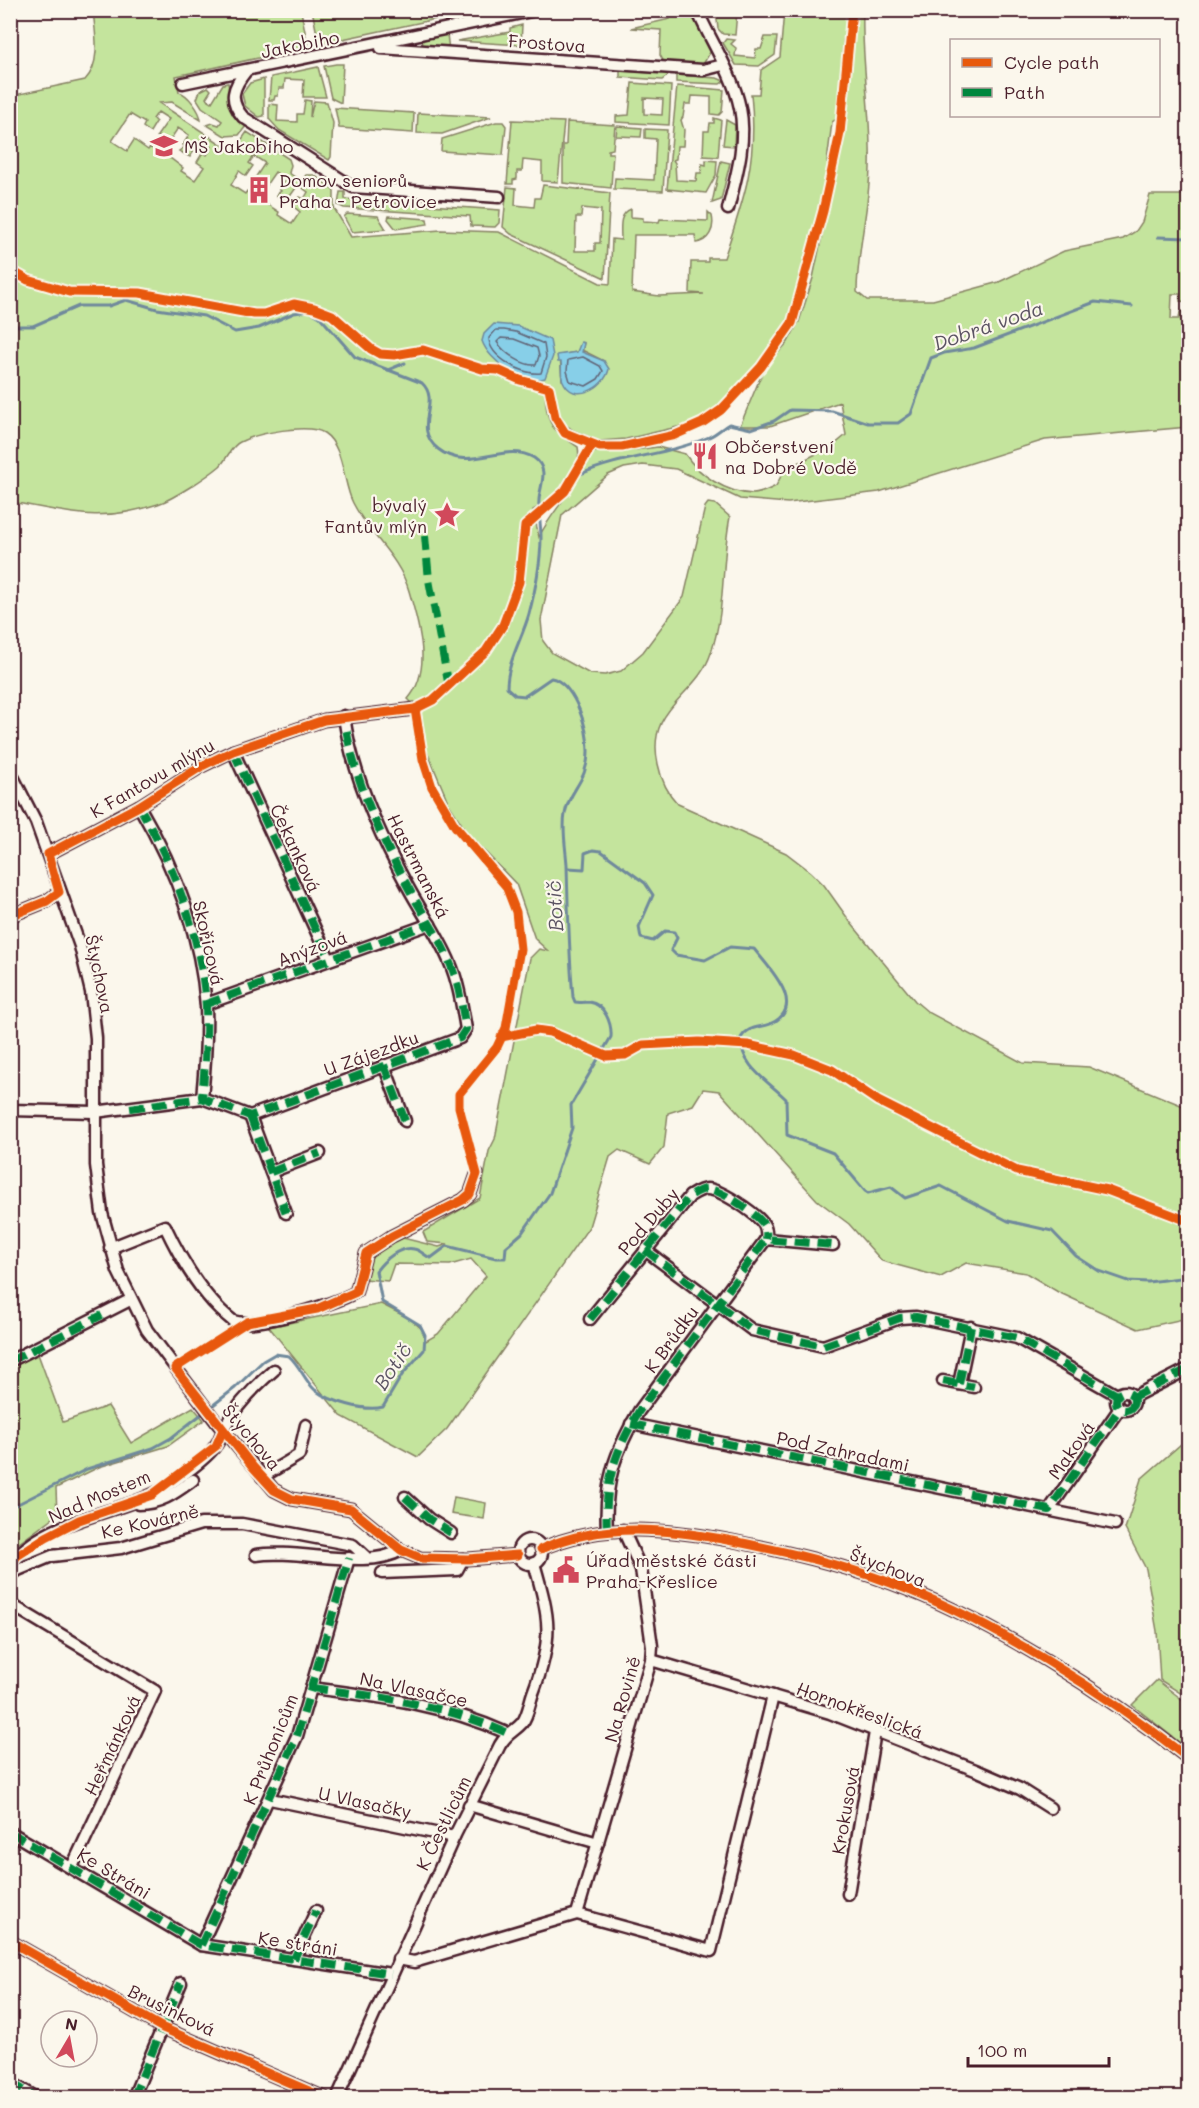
<svg xmlns="http://www.w3.org/2000/svg" width="1199" height="2108" viewBox="0 0 1199 2108" font-family="Mali,sans-serif">
<style>
.green{fill:#c4e49d;stroke:#878264;stroke-width:1.5;fill-rule:evenodd}
.water{fill:#87cfe8;stroke:#6f899c;stroke-width:1.5}
.lines{fill:none;stroke-linecap:round;stroke-linejoin:round}
.shore{stroke:#626577;stroke-width:1.5}
.stream{stroke:#6f899c;stroke-width:3}
.minor-casing{stroke:#4a1f2b;stroke-width:15}
.minor{stroke:#fbf7ec;stroke-width:10}
.quiet{stroke:#00873e;stroke-width:8;stroke-dasharray:15 8;stroke-linecap:butt}
.cycleway-casing{stroke:#fbf7ec;stroke-width:13}
.cycleway{stroke:#e8590c;stroke-width:9}
.labels{text-anchor:middle;dominant-baseline:central;stroke-width:4.5;stroke-linejoin:round;paint-order:stroke}
.street-label{font-size:18px;fill:#4a1f2b;stroke:#fbf7ec}
.poi-label{font-size:18px;fill:#4a1f2b;stroke:#fbf7ec;text-anchor:start}
.water-label{font-size:20px;font-style:italic;fill:#5c5464;stroke:#fbf7ec}
</style>
<rect width="100%" height="100%" fill="#fbf7ec"/>
<filter id="ink" filterUnits="userSpaceOnUse"><feTurbulence type="fractalNoise" baseFrequency=".0167" numOctaves="2"/><feDisplacementMap in="SourceGraphic" scale="12" xChannelSelector="R" yChannelSelector="G"/><feConvolveMatrix kernelMatrix="1 2 1 2 8 2 1 2 1" color-interpolation-filters="sRGB"/></filter>
<g filter="url(#ink)">
<!-- green -->
<g class="green">
<polygon points="312,10 474,10 474,11 319,44"/>
<path d="M93,11H301L308,47L176,76L179,92C188,94 200,111 201,120L172,102L159,103L233,152L247,132L289,159L291,165L289,173L301,181L306,175H314L334,190V208L351,237L441,230L499,232L600,283L610,284L612,239L621,240C621,228 618,214 631,209V217L643,218V221L659,222L660,219L708,221V212L712,216C715,229 709,241 696,243L695,235H634L632,292L659,296L704,294L690,293L691,262H708V258H724C745,197 758,159 751,94H759L761,70L780,57L784,11H849L843,42L838,118L832,122L827,162L830,165L794,310L782,333L738,389L715,413L701,421L673,428L626,439L599,441L573,430L558,419L553,393L545,394C546,425 553,431 578,447C583,474 555,499 533,510L539,537C554,507 578,488 589,454L603,450L619,452L658,447L685,454C699,475 726,493 753,494C760,494 770,489 776,486L784,470L834,445L846,435L840,402L770,426H740L760,378L768,364L788,342L799,322L813,278L839,157L856,11H863C861,63 872,115 870,168C869,210 857,250 857,292L867,300H933L999,282L1064,251L1123,239L1136,231L1142,222L1150,195H1188V427L1045,440L879,492L788,503L740,499L676,469L643,465L624,468L608,475L562,515L541,620L543,641L552,653L590,674L605,675L621,671L643,652L684,597L705,507L708,503L715,504L730,517C721,562 726,609 711,653C697,697 645,707 658,764C661,779 667,793 678,804L786,853L811,872L824,885L851,923L915,1001L928,1012L1023,1063L1089,1067L1188,1108V1318L1138,1329L1058,1292L1026,1273L966,1263L941,1277L882,1261L849,1224L817,1200L719,1091L703,1089L693,1105L668,1113L664,1147L650,1164L619,1150L610,1157L589,1227L447,1429L418,1457L341,1416L269,1327L381,1304L410,1319L422,1329L426,1341L438,1334L486,1276L471,1259L450,1265L394,1264L388,1281L364,1279L368,1264L376,1251L403,1238L439,1247L448,1244L427,1242L423,1232L480,1198L489,1151L495,1139L530,958L539,949L548,951L535,939L516,884L468,834L449,804L426,749L419,710L408,699C433,670 419,625 409,591C399,556 369,535 353,503C343,484 344,446 324,433C308,423 257,433 240,442C231,446 227,459 220,466C207,477 173,499 158,504C98,524 69,512 11,502L10,96L85,80C102,63 95,32 93,11ZM158,112L169,119L157,136L168,143L178,128L189,135L183,145L185,147L179,151L190,157L201,140L212,147L207,155L203,152L197,162L204,167L195,180L181,171L183,168L162,152L161,154L150,147L148,150L134,140L127,151L112,141L130,114L145,123L143,127L150,132L156,122L153,119ZM254,156L265,163L253,181L264,188L275,172L286,179L279,189L281,191L276,195L286,202L298,185L308,192L304,199L300,197L294,207L300,212L292,224L278,215L279,212L247,191L245,194L231,185L239,171L246,176L253,166L249,163ZM1172,294H1180V301L1188,302V309L1180,312L1179,319H1171ZM584,342L582,354L584,351L604,361L562,380L560,355L577,352Z"/>
<polygon points="668,11 691,11 711,51 702,66 664,62 660,55 661,30 631,28 670,19"/>
<polygon points="716,11 737,11 735,35 723,34 718,29"/>
<polygon points="522,25 521,45 457,41 510,32 510,28"/>
<polygon points="447,34 449,50 422,46 423,40"/>
<polygon points="765,37 777,37 775,55 759,66 736,65 723,43 726,39 735,40 731,44 736,48 735,56 755,58 756,49 761,49"/>
<polygon points="336,64 343,64 341,103 331,98 324,66"/>
<polygon points="318,67 326,97 303,97 304,80 285,79 284,88 279,88 278,96 275,96 274,100 269,100 271,77"/>
<polygon points="620,71 670,74 662,80 620,77"/>
<polygon points="676,75 717,78 724,81 720,84 676,82"/>
<polygon points="264,79 264,116 259,117 245,106 242,94 250,83"/>
<path d="M228,83C232,105 227,108 246,126L239,135L225,136L207,125L213,123L219,125L222,121L202,107L197,99L200,91L208,87L211,90L206,98L212,102L223,84Z"/>
<path d="M632,83L671,86L669,125L616,122V116L629,115ZM644,98L663,99L662,115L644,114Z"/>
<polygon points="677,86 724,90 722,112 719,115 711,114 711,97 692,96 691,104 685,104 683,117 681,120 684,130 683,146 677,146 676,159 673,160 675,163 676,180 696,181 697,173 701,173 702,164 706,165 706,160 717,161 716,175 706,193 667,189"/>
<polygon points="305,100 311,101 310,117 314,101 327,102 333,123 331,157 329,160 279,130 269,119 269,104 278,105 277,121 297,122 297,114 303,114"/>
<polygon points="335,108 414,113 413,133 339,128"/>
<polygon points="418,113 491,117 442,134 417,133"/>
<polygon points="714,118 721,120 718,157 703,156 704,131 709,131 710,123 714,123"/>
<polygon points="512,120 564,122 558,182 542,181 542,162 523,160 522,171 517,171 517,179 513,180 513,184 507,184"/>
<polygon points="726,120 735,125 734,146 723,145"/>
<polygon points="496,122 503,122 506,126 503,155 441,151 442,139"/>
<polygon points="567,122 615,125 613,149 608,150 608,153 613,153 611,188 563,183 563,145 566,145"/>
<polygon points="617,126 642,128 641,137 616,136"/>
<polygon points="645,129 667,130 663,191 614,189 615,178 654,180 656,139 645,138"/>
<polygon points="721,161 730,163 721,200 712,203"/>
<path d="M543,185L610,193L605,278L511,234L503,227L507,187L516,188L515,205L534,207L535,198H540ZM582,208L601,210L600,243H595V251H575L576,217H581Z"/>
<polygon points="340,192 345,192 345,199 500,210 499,223 495,227 471,226 470,216 344,208 338,205"/>
<polygon points="347,214 378,216 386,229 352,232 344,217"/>
<polygon points="389,216 427,219 428,224 396,229 388,219"/>
<polygon points="38,1354 63,1422 108,1406 131,1443 193,1407 204,1420 168,1446 99,1467 56,1488 57,1515 11,1549 11,1367"/>
<polygon points="1188,1438 1188,1698 1160,1680 1157,1631 1146,1569 1125,1529 1141,1479"/>
<polygon points="454,1497 486,1503 484,1519 451,1514"/>
<polygon points="1157,1680 1188,1704 1188,1749 1132,1705"/>
</g>
<!-- water -->
<g class="water">
<path d="M494,324L518,326L550,340L553,356L545,378C523,386 489,361 482,341L484,334Z"/>
<path d="M581,342L584,343L582,352L604,361L609,369C605,388 573,405 563,381C560,375 562,368 561,362H558L557,355L577,352Z"/>
</g>
<g class="lines">
<!-- shore -->
<g class="shore">
<path d="M504,330L516,332L544,344L546,357L541,373C524,376 489,357 489,338L496,330Z"/>
<path d="M501,338L514,339L537,348L539,356L536,365C523,366 505,354 497,342Z"/>
<polygon points="583,357 600,366 603,371 598,379 586,386 570,381 567,371 568,360"/>
</g>
<!-- stream -->
<g class="stream">
<polyline points="1158,237 1188,238"/>
<path d="M10,326H33L79,306H109L126,300L157,309L204,316L235,332L259,328L294,313L309,311L320,317L355,357L422,383C442,402 411,427 438,449C469,474 505,440 534,458C550,469 540,485 539,500C538,512 541,525 541,537C541,561 535,591 529,614C522,639 507,662 507,688L515,695L525,696L551,678L555,679C576,689 588,728 588,751C588,782 569,789 565,814C562,830 566,849 567,865C568,909 569,953 573,997L575,1002C580,1003 584,1002 589,1002C605,1004 612,1024 611,1037L571,1105L572,1128L550,1193L522,1233L506,1247L505,1258H496L447,1246L431,1258C424,1256 421,1250 414,1249C400,1246 384,1260 376,1271L382,1302L420,1325L425,1335L424,1350L402,1375L383,1407C365,1412 329,1401 315,1390C305,1381 300,1366 289,1356L275,1354L263,1361L235,1388L171,1438L153,1448L87,1469L10,1508"/>
<polyline points="388,370 405,363"/>
<path d="M581,474C622,456 668,455 709,437C716,434 722,428 729,424L751,429L774,421L790,410L832,411L868,423H898L911,414L931,358L944,353L974,348L1095,302L1132,306"/>
<path d="M568,868L584,869L585,853L593,850L601,851L645,883L653,895L639,927L641,938L653,941L665,931L674,932L677,938L671,950L676,955L705,960L730,947L754,949C769,968 809,1007 770,1024C759,1028 748,1026 741,1038C741,1067 767,1080 786,1099L787,1135L833,1153L865,1191L868,1193L891,1187L905,1198L941,1186L1008,1221L1052,1231L1076,1256L1099,1271L1128,1281L1148,1282L1188,1277"/>
</g>
<defs>
<g id="minor">
<path d="M697,10C711,42 733,74 740,108C747,142 736,177 728,209"/>
<polyline points="381,48 703,70 723,65"/>
<path d="M246,71C233,87 228,100 243,117L353,187L499,197"/>
<polyline points="183,83 536,10"/>
<polyline points="233,751 329,959"/>
<polyline points="10,771 36,822 80,946 91,992 96,1038 96,1165 102,1213 118,1271 147,1330 218,1424 274,1490 292,1499 351,1509 401,1550 420,1558 468,1559 518,1555"/>
<path d="M139,806C174,866 201,935 206,1006C207,1036 205,1067 202,1098"/>
<polyline points="48,854 139,806 202,766 233,751 324,720 415,709"/>
<polyline points="10,916 47,901 59,892"/>
<polyline points="206,1004 430,924"/>
<polyline points="384,1065 405,1121"/>
<path d="M10,1110L95,1112L202,1098L250,1116L460,1038L466,1029C462,1007 459,984 450,963C439,936 422,913 408,887C380,836 352,775 344,716"/>
<polyline points="250,1116 286,1213"/>
<polyline points="271,1172 320,1153"/>
<path d="M110,1248L165,1226C181,1260 202,1297 233,1321C255,1329 334,1304 356,1292L366,1253L392,1236L463,1200L470,1194L477,1174"/>
<polyline points="645,1250 752,1330 823,1346 900,1318 916,1317 1017,1338 1117,1395"/>
<path d="M590,1319L690,1196C695,1193 701,1189 707,1189C720,1189 752,1211 761,1221C766,1226 767,1232 766,1239"/>
<polyline points="10,1361 130,1300"/>
<polyline points="943,1381 974,1387"/>
<polyline points="959,1384 971,1327"/>
<circle cx="1125" cy="1401" r="9"/>
<polyline points="1133,1397 1188,1369"/>
<polyline points="631,1424 1115,1524"/>
<polyline points="262,1477 299,1455 306,1425"/>
<polyline points="405,1497 429,1519 451,1533"/>
<path d="M138,1504C161,1504 175,1493 193,1480"/>
<polyline points="1049,1510 1120,1408"/>
<path d="M607,1531C604,1482 615,1452 639,1411L766,1239L833,1245"/>
<circle cx="530" cy="1552" r="12"/>
<path d="M541,1549C603,1521 669,1529 733,1541C787,1552 840,1564 891,1583C991,1620 1105,1693 1188,1758"/>
<path d="M256,1555C297,1548 367,1571 401,1550"/>
<path d="M10,1565C39,1523 108,1515 151,1495C167,1488 207,1459 216,1445C220,1440 221,1434 224,1428C236,1406 254,1387 274,1370"/>
<polyline points="382,1573 457,1570 463,1559"/>
<polyline points="10,1576 18,1570 52,1556 121,1548 201,1524 242,1524 353,1545 366,1557"/>
<polyline points="10,1604 155,1691 72,1867"/>
<polyline points="651,1660 830,1713 978,1771 1020,1789 1050,1808"/>
<path d="M312,1688C382,1697 442,1704 507,1733"/>
<polyline points="270,1799 454,1837"/>
<polyline points="469,1805 598,1843"/>
<polyline points="10,1832 201,1945 391,1974"/>
<polyline points="848,1894 875,1732"/>
<polyline points="577,1914 711,1951 773,1696"/>
<polyline points="10,1941 163,2028 325,2098"/>
<polyline points="201,1945 297,1736 349,1558"/>
<polyline points="294,1959 316,1911"/>
<polyline points="398,1959 414,1962 577,1914 651,1660 652,1646 641,1569 623,1530"/>
<polyline points="10,2082 37,2098"/>
<polyline points="133,2098 181,1983"/>
<path d="M337,2098L454,1837L500,1745C508,1732 514,1732 522,1723C528,1716 530,1701 533,1693C554,1637 550,1619 534,1563"/>
</g>
</defs>
<!-- minor casing -->
<use href="#minor" class="minor-casing"/>
<!-- minor -->
<use href="#minor" class="minor"/>
<!-- quiet -->
<g class="quiet">
<polyline points="425,536 429,580 449,687"/>
<polyline points="233,751 329,959"/>
<path d="M139,806C174,866 201,935 206,1006C207,1036 205,1067 202,1098"/>
<polyline points="206,1004 430,924"/>
<polyline points="384,1065 405,1121"/>
<path d="M130,1108L202,1098L250,1116L460,1038L466,1029C462,1007 459,984 450,963C439,936 422,913 408,887C380,836 352,775 344,716"/>
<polyline points="250,1116 286,1213"/>
<polyline points="271,1172 320,1153"/>
<polyline points="645,1250 752,1330 823,1346 900,1318 916,1317 1017,1338 1117,1395"/>
<path d="M590,1319L690,1196C695,1193 701,1189 707,1189C720,1189 752,1211 761,1221C766,1226 767,1232 766,1239"/>
<polyline points="10,1361 102,1315"/>
<polyline points="943,1381 974,1387"/>
<polyline points="959,1384 971,1327"/>
<circle cx="1125" cy="1401" r="9"/>
<polyline points="1133,1397 1188,1369"/>
<polyline points="631,1424 1049,1510 1120,1408"/>
<polyline points="405,1497 429,1519 451,1533"/>
<path d="M607,1531C604,1482 615,1452 639,1411L766,1239L833,1245"/>
<path d="M312,1688C382,1697 442,1704 507,1733"/>
<polyline points="10,1832 201,1945 391,1974"/>
<polyline points="201,1945 297,1736 349,1558"/>
<polyline points="294,1959 316,1911"/>
<polyline points="10,2082 37,2098"/>
<polyline points="133,2098 181,1983"/>
</g>
<defs>
<g id="cycleway">
<polyline points="10,270 28,280 69,292 140,293 254,314 264,314 294,304 314,308 332,315 371,349 380,354 394,355 423,350 482,369 498,370 520,380 549,388 555,417 565,433 600,447 622,447 675,435 702,423 721,410 761,367 792,323 823,211 840,133 852,10"/>
<polyline points="415,709 423,759 432,787 455,826 506,886 516,912 520,949 506,1028 497,1047 459,1094 459,1107 477,1174 470,1194 463,1200 392,1236 366,1253 356,1292 317,1309 247,1322 175,1368 253,1467 274,1490 292,1499 351,1509 401,1550 420,1558 468,1559 518,1555"/>
<polyline points="10,916 47,901 59,892 48,854 139,806 202,766 233,751 324,720 415,709 433,700 486,651 503,625 519,582 525,526 565,491 592,445"/>
<polyline points="501,1037 536,1030 550,1032 606,1056 625,1055 643,1045 699,1042 748,1045 794,1055 832,1070 878,1101 1017,1171 1107,1190 1188,1221"/>
<path d="M541,1549C603,1521 669,1529 733,1541C787,1552 840,1564 891,1583C991,1620 1105,1693 1188,1758"/>
<polyline points="10,1565 17,1556 46,1537 79,1520 152,1495 216,1446 223,1430"/>
<polyline points="10,1941 163,2028 325,2098"/>
</g>
</defs>
<!-- cycleway casing -->
<use href="#cycleway" class="cycleway-casing"/>
<!-- cycleway -->
<use href="#cycleway" class="cycleway"/>
</g>
</g>
<!-- icons -->
<defs>
<symbol id="school-bare" viewBox="-9 -9 18 18"><path d="M0-5L7-2L0 1L-7-2ZM-4 1L0 2.5L4 1V4Q0 6-4 4Z" fill="#d1495b" stroke="#fbf7ec" stroke-width="2.5" paint-order="stroke"/></symbol>
<symbol id="building-bare" viewBox="-9 -9 18 18"><path d="M-4-6H4V6H1V3H-1V6H-4ZM-2.5-4.3h1.7v1.8h-1.7ZM.8-4.3h1.7v1.8H.8ZM-2.5-1h1.7V.8h-1.7ZM.8-1h1.7V.8H.8Z" fill="#d1495b" stroke="#fbf7ec" stroke-width="2.5" paint-order="stroke"/></symbol>
<symbol id="restaurant-bare" viewBox="-9 -9 18 18"><path d="M-5-6h1v4h1v-4h1v4h1v-4h1v5L-1.5 .5V6h-2V.5L-5-1ZM5-6V6H3V1.5H1.5Q1.5-4 5-6Z" fill="#d1495b" stroke="#fbf7ec" stroke-width="2.5" paint-order="stroke"/></symbol>
<symbol id="sight-bare" viewBox="-9 -9 18 18"><path d="M0-6L1.8-2.2L6-1.7L2.9 1.2L3.7 5.4L0 3.3L-3.7 5.4L-2.9 1.2L-6-1.7L-1.8-2.2Z" fill="#d1495b" stroke="#fbf7ec" stroke-width="2.5" paint-order="stroke"/></symbol>
<symbol id="civic-bare" viewBox="-9 -9 18 18"><path d="M-.6-6.5H3V-4.5H.6V-3L4-1V1h2V6H-6V1h2V-1L-.6-3ZM-1.2 2.5V6h2.4V2.5Z" fill="#d1495b" stroke="#fbf7ec" stroke-width="2.5" paint-order="stroke"/></symbol>
</defs>
<g fill-rule="evenodd">
<use href="#school-bare" x="145" y="127" width="38" height="38"/>
<use href="#building-bare" x="240" y="171" width="38" height="38"/>
<use href="#restaurant-bare" x="686" y="437" width="38" height="38"/>
<use href="#sight-bare" x="428" y="496" width="38" height="38"/>
<use href="#civic-bare" x="547" y="1551" width="38" height="38"/>
</g>
<g class="labels">
<!-- street labels -->
<g class="street-label">
<text transform="translate(547 43) rotate(4)">Frostova</text>
<text transform="translate(300 44) rotate(-11)">Jakobiho</text>
<text transform="translate(152 778) rotate(-30)">K Fantovu mlýnu</text>
<text transform="translate(296 848) rotate(65)">Čekanková</text>
<text transform="translate(419 866) rotate(63)">Hastrmanská</text>
<text transform="translate(209 943) rotate(77)">Skořicová</text>
<text transform="translate(312 948) rotate(-20)">Anýzová</text>
<text transform="translate(100 974) rotate(78)">Štychova</text>
<text transform="translate(371 1053) rotate(-20)">U Zájezdku</text>
<text transform="translate(648 1221) rotate(-49)">Pod Duby</text>
<text transform="translate(671 1339) rotate(-54)">K Brůdku</text>
<text transform="translate(252 1437) rotate(50)">Štychova</text>
<text transform="translate(1071 1450) rotate(-55)">Maková</text>
<text transform="translate(843 1451) rotate(12)">Pod Zahradami</text>
<text transform="translate(99 1496) rotate(-23)">Nad Mostem</text>
<text transform="translate(150 1521) rotate(-13)">Ke Kovárně</text>
<text transform="translate(888 1567) rotate(21)">Štychova</text>
<text transform="translate(414 1689) rotate(12)">Na Vlasačce</text>
<text transform="translate(622 1699) rotate(-74)">Na Rovině</text>
<text transform="translate(860 1710) rotate(20)">Hornokřeslická</text>
<text transform="translate(112 1745) rotate(-65)">Heřmánková</text>
<text transform="translate(270 1749) rotate(-68)">K Průhonicům</text>
<text transform="translate(365 1802) rotate(12)">U Vlasačky</text>
<text transform="translate(845 1810) rotate(-80)">Krokusová</text>
<text transform="translate(443 1823) rotate(-64)">K Čestlicům</text>
<text transform="translate(114 1873) rotate(31)">Ke Stráni</text>
<text transform="translate(298 1943) rotate(9)">Ke stráni</text>
<text transform="translate(172 2010) rotate(26)">Brusinková</text>
</g>
<!-- poi labels -->
<g class="poi-label">
<text x="184" y="146">MŠ Jakobiho</text>
<text x="279" y="180">Domov seniorů<tspan x="279" dy="21">Praha - Petrovice</tspan></text>
<text x="725" y="446">Občerstvení<tspan x="725" dy="21">na Dobré Vodě</tspan></text>
<text x="427" y="505" text-anchor="end">bývalý<tspan x="427" dy="21">Fantův mlýn</tspan></text>
<text x="586" y="1560">Úřad městské části<tspan x="586" dy="21">Praha-Křeslice</tspan></text>
</g>
<!-- water labels -->
<g class="water-label">
<text transform="translate(988 325) rotate(-19)">Dobrá voda</text>
<text transform="translate(554 906) rotate(-93)">Botič</text>
<text transform="translate(392 1366) rotate(-56)">Botič</text>
</g>
</g>
<!-- margin -->
<rect width="1199" height="2108" fill="none" stroke="#fbf7ec" stroke-width="36"/>
<rect x="18" y="18" width="1163" height="2072" fill="none" stroke="#4a1f2b" stroke-width="2" filter="url(#ink)"/>
<!-- legend -->
<rect x="950" y="39" width="210" height="78" fill="#fbf7ec" stroke="#b4a19f" stroke-width="1.5"/>
<rect x="962" y="58" width="30" height="9" fill="#e8590c" stroke="#b4a19f" stroke-width="1.5"/>
<text x="1004" y="69" font-size="18" fill="#4a1f2b">Cycle path</text>
<rect x="962" y="88" width="30" height="9" fill="#00873e" stroke="#b4a19f" stroke-width="1.5"/>
<text x="1004" y="99" font-size="18" fill="#4a1f2b">Path</text>
<!-- north arrow -->
<g transform="translate(69 2039) rotate(10)"><circle r="28" fill="#fbf7ec" stroke="#b4a19f" stroke-width="1.5"/>
<path d="M0-4.5L10 22L0 15L-10 22Z" fill="#d1495b"/>
<text y="-9" font-size="16" font-weight="bold" text-anchor="middle" fill="#4a1f2b">N</text>
</g>
<!-- scale -->
<path d="M968 2057v9h141v-9" fill="none" stroke="#4a1f2b" stroke-width="3"/>
<text x="977" y="2057" font-size="18" fill="#4a1f2b" stroke="#fbf7ec" stroke-width="4.5" paint-order="stroke">100 m</text>
</svg>
